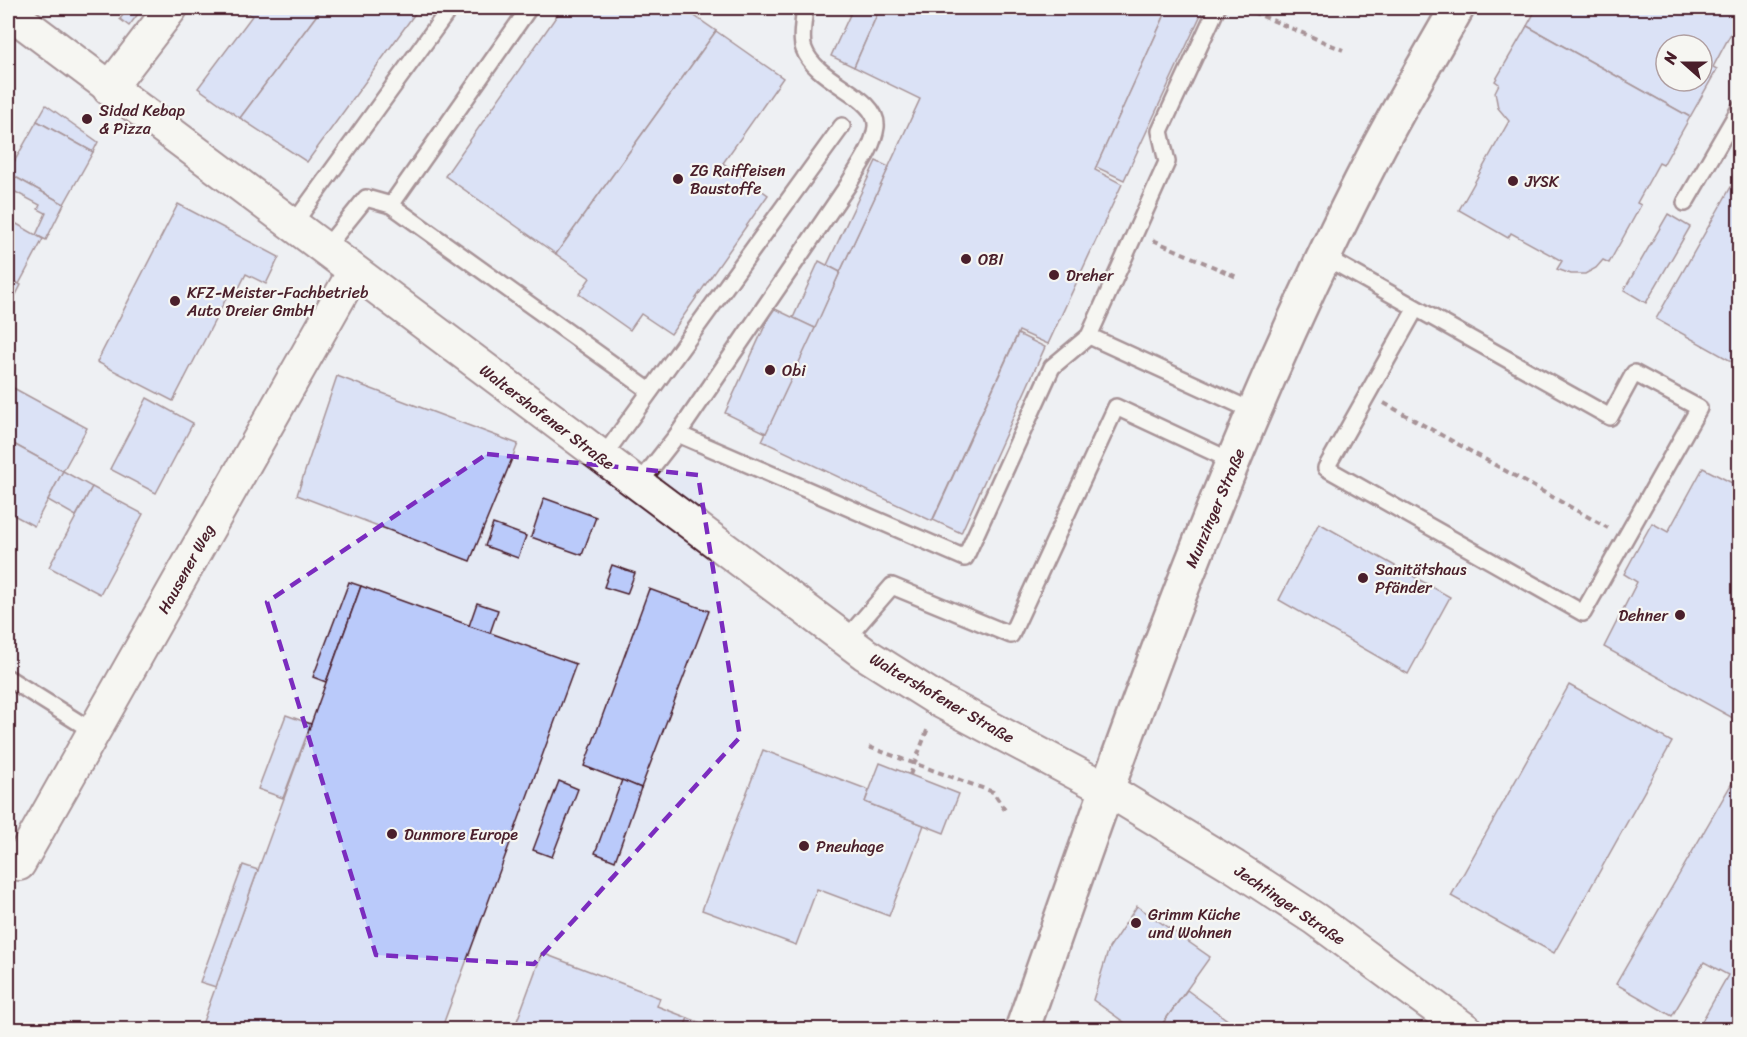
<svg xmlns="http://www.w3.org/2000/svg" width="1747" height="1037" viewBox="0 0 1747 1037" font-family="Sriracha,sans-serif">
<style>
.built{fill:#e4e9f4;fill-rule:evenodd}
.building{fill:#bacafa;stroke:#4a1f2b;stroke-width:1.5;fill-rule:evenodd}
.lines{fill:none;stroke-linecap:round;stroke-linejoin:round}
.lane-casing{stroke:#4a1f2b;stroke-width:20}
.street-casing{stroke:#4a1f2b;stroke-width:36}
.secondary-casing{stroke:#4a1f2b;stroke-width:38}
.path{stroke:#4a1f2b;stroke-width:4;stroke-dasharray:6 4.5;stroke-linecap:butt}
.lane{stroke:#f6f6f2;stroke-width:15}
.street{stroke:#f6f6f2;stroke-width:32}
.secondary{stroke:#f6f6f2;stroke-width:33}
.marked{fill:none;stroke:#7b2cbf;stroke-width:4.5;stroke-dasharray:12 8;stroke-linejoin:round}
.poi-dot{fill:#4a1f2b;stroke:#f6f6f2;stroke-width:2}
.labels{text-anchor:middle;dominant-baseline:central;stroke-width:4.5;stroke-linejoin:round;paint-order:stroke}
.poi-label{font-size:16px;fill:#4a1f2b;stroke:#f6f6f2;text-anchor:start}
.street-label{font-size:16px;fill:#4a1f2b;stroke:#f6f6f2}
</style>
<rect width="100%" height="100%" fill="#f6f6f2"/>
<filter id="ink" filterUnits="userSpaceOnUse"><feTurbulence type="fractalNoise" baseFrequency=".0167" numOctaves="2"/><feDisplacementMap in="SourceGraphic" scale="12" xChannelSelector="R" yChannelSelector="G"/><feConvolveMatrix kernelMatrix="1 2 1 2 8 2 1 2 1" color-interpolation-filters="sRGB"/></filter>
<g filter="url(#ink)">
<!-- built -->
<path class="built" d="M8,8H1739V1029H8ZM1666,45H1702V81H1666Z"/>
<!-- building -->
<g class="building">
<polygon points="128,8 141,10 129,26 120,19"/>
<polygon points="241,8 322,8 240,118 198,88 252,16"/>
<polygon points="322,8 419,8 307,162 240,118"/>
<polygon points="549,8 683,8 716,31 556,254 445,176 558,14"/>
<polygon points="853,8 880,8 854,67 831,56"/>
<polygon points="880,8 1168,8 1095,170 1122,184 1048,344 1019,331 932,521 762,441 920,99 854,67"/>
<polygon points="1168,8 1204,8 1124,180 1096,167"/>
<path d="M1537,8H1740V28L1735,26L1713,67L1717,69L1690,117L1527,26ZM1666,45H1702V81H1666Z"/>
<polygon points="1527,26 1690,117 1663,165 1659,163 1637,203 1641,205 1609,263 1603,260 1596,268 1585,274 1571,274 1557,269 1562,261 1511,233 1508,238 1459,210 1509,121 1498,108 1495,92 1499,84 1495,81"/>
<polygon points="716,31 783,78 723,163 768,195 671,334 641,314 630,330 579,294 590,278 556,254"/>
<polygon points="46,105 98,142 93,152 37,121"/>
<polygon points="37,121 93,152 64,204 8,173"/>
<polygon points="876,161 889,167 840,272 827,265"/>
<polygon points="1740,171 1740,366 1656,319"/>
<polygon points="8,173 64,204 46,240 36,235 46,213 38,209 40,205 8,188"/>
<polygon points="178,204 279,257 266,284 246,274 237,292 231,289 173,401 97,362"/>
<polygon points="1668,214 1690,227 1646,303 1624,290"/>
<polygon points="8,219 43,239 19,284 8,278"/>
<polygon points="819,261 840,272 815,328 793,318"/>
<polygon points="8,278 21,285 8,310"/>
<polygon points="773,308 815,328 766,433 725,413"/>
<polygon points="1018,334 1045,347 961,533 933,520"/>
<polygon points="337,376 518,444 470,561 297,495"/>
<polygon points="8,385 87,428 63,471 8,441"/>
<polygon points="147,398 193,423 156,493 110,469"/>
<polygon points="8,441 63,471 34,526 8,512"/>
<polygon points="1703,468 1740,487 1740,722 1604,647 1637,582 1624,574 1638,548 1652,523 1668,532"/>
<polygon points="63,471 92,487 76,516 48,500"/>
<polygon points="92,487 143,514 100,594 49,567"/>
<polygon points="544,498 596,517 582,555 531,537"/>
<polygon points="1319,523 1450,597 1408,674 1279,600"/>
<polygon points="493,524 526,536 518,558 485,546"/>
<polygon points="612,565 635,573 627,594 604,587"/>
<polygon points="349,582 361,586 326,682 313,677"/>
<polygon points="361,586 576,664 441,1030 200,1030"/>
<polygon points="649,589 709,611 641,788 584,766"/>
<polygon points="477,603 498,610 490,633 469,626"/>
<polygon points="1569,685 1672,742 1554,953 1451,896"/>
<polygon points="286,715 311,724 283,798 258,789"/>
<polygon points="763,750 869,790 865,802 924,825 889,916 817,889 796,945 702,910"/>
<polygon points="880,763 959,794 944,833 865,802"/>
<polygon points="1736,776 1740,778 1740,1030 1697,1030 1728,975 1704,962 1672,1016 1616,984"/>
<polygon points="622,780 641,788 615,861 595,853"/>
<polygon points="559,781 578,789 552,857 533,850"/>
<polygon points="243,865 258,870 216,987 200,982"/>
<polygon points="1137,906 1210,957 1158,1030 1135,1030 1093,1000 1109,948"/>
<polygon points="542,953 660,998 657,1006 688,1018 683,1030 540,1030 517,1021"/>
<polygon points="1187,990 1241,1030 1158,1030"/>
<polygon points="688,1018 719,1030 683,1030"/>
</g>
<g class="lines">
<defs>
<g id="lane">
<polyline points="1685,203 1740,108"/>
<polyline points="391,205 650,391"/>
<polyline points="292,226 450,8"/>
<polyline points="324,250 366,198 391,205 529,8"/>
<polyline points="1325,257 1610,417 1634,373 1699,408 1583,613 1326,468 1416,308"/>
<polyline points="1089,336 1255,412"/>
<path d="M678,434L848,185C858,167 873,149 876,127C879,96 816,83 804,49C800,39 804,18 805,8"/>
<polyline points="602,458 842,126"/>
<polyline points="638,485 678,434 965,558 1052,367 1089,336 1167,162 1160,131 1217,8"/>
<polyline points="846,639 892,586 1011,635 1116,407 1234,462"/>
<polyline points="8,678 94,732"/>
</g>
<g id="street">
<polyline points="8,11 865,654 938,700 1108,790 1235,867 1315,919 1466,1030"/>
<polyline points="109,89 171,8"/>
<polyline points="19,864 353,273"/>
</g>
<path id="secondary" d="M1022,1030C1126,733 1230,433 1375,154C1401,104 1430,56 1457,8"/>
</defs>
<!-- lane casing -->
<use href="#lane" class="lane-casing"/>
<!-- street casing -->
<use href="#street" class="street-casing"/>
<!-- secondary casing -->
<use href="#secondary" class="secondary-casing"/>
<!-- path -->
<g class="path">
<polyline points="1243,8 1343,50"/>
<polyline points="1153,240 1239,278"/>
<polyline points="1384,403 1608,528"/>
<polyline points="869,747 993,792 1007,813"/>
<polyline points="910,775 928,728"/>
</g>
<!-- lane -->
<use href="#lane" class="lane"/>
<!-- street -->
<use href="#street" class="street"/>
<!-- secondary -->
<use href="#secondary" class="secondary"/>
</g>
</g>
<!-- marked area -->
<path d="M0 0H1747V1037H0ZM487,454L698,475L740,737L534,964L376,955L267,602Z" fill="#f6f6f2" fill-opacity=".55" fill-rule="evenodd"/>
<path class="marked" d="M487,454L698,475L740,737L534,964L376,955L267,602Z"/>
<!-- markers -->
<g class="poi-dot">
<circle cx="87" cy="119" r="6"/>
<circle cx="678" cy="179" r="6"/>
<circle cx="1513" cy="181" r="6"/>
<circle cx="966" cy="259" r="6"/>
<circle cx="1054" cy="275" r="6"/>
<circle cx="175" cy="301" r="6"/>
<circle cx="770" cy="370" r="6"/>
<circle cx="1363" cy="578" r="6"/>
<circle cx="1680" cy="615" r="6"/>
<circle cx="392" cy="834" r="6"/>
<circle cx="804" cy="846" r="6"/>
<circle cx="1136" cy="923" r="6"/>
</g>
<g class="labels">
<!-- poi labels -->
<g class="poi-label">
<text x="99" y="110">Sidad Kebap<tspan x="99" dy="18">&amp; Pizza</tspan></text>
<text x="690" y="170">ZG Raiffeisen<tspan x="690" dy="18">Baustoffe</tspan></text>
<text x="1525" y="181">JYSK</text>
<text x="978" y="259">OBI</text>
<text x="1066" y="275">Dreher</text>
<text x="187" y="292">KFZ-Meister-Fachbetrieb<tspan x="187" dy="18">Auto Dreier GmbH</tspan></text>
<text x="782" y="370">Obi</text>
<text x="1375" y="569">Sanitätshaus<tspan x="1375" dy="18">Pfänder</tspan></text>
<text x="1668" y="615" text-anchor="end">Dehner</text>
<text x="404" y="834">Dunmore Europe</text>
<text x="816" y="846">Pneuhage</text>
<text x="1148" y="914">Grimm Küche<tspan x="1148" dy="18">und Wohnen</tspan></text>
</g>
<!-- street labels -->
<g class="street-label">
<text transform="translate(547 417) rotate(37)">Waltershofener Straße</text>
<text transform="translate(1215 508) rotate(-67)">Munzinger Straße</text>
<text transform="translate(186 569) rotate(-61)">Hausener Weg</text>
<text transform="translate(942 698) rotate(30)">Waltershofener Straße</text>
<text transform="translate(1290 905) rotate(34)">Jechtinger Straße</text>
</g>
</g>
<!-- margin -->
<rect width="1747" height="1037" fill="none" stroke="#f6f6f2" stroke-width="30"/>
<rect x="15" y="15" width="1717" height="1007" fill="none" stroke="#4a1f2b" stroke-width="2" filter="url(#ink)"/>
<!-- north arrow -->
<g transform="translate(1684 63) rotate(291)"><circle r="28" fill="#f6f6f2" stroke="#b1a0a2" stroke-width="1.5"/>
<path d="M0-4.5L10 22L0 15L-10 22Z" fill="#4a1f2b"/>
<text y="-9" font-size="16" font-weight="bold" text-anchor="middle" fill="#4a1f2b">N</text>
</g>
</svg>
